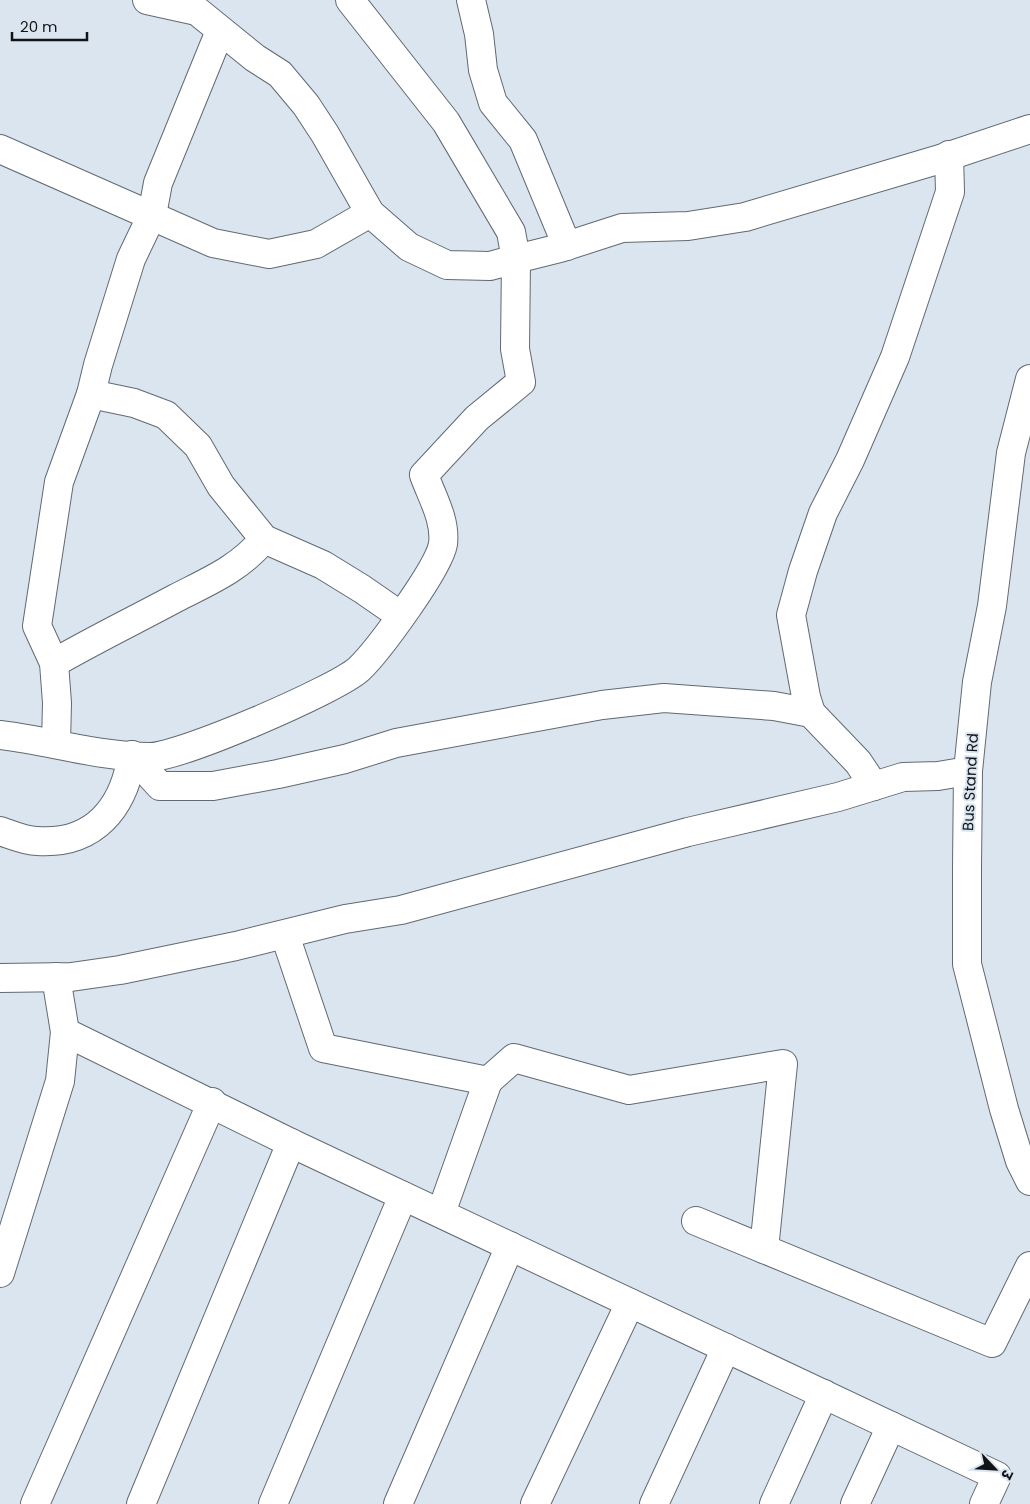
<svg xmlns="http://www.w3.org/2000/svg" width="1030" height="1504" viewBox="0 0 1030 1504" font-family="Poppins,'Noto Sans Devanagari',sans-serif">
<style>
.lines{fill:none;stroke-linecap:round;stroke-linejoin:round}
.minor-casing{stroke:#616a72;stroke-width:30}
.minor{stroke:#fff;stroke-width:28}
.labels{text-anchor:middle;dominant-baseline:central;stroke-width:4;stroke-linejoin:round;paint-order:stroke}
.street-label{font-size:15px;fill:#111417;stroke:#dbe5ef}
</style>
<rect width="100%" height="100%" fill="#dbe5ef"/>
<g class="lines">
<defs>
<g id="minor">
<polyline points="350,0 446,122 511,232 516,259 560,248 622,228 688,226 745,217 937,160 1030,129"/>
<polyline points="471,0 479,34 483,70 493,103 523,140 567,246"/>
<polyline points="220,31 158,183 152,215 131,259 98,365 91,394 134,403 166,415 198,446 221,486 264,539 323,565 362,589 401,616"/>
<polyline points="0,149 213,243 269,254 316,244 370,213"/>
<polyline points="1030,379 1011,453 992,606 977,682 968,771 967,867 967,964 1004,1109 1020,1161 1030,1181"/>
<path d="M54,663C94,640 135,620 176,598C209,581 239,569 264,539"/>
<polyline points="811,713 806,697 791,615 803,571 823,513 850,460 895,357 950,192 949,155"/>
<path d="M0,735C50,741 100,757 150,757C180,757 336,690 359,669C378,651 439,568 443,544C446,520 432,497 424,475L477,418L521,382L515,349L516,259L490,266L447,265L409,247L370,213L325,134L306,105L280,74L255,58L197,11L147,0"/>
<polyline points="56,744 57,703 54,663 37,626 59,482 91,394"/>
<polyline points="132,755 160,786 213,786 278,774 345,759 396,743 602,705 664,698 774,706 811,713 858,762 874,786"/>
<path d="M0,831C12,835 25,841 37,841C94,845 124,808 132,755"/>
<polyline points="285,935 323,1048 488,1081 514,1058 629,1090 783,1064 764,1249"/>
<polyline points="56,977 65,1032 291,1143 997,1476 984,1504"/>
<polyline points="0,978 71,977 120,970 236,946 345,919 401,910 688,832 838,797 903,777 938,776 968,771"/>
<polyline points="441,1213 488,1081"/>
<polyline points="696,1221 992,1343 1030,1266"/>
<polyline points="0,1273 60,1081 65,1032"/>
<polyline points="35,1504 212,1102"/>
<polyline points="141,1504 291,1143"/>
<polyline points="273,1504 403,1196"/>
<polyline points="398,1504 510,1246"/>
<polyline points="535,1504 630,1303"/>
<polyline points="654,1504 726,1348"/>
<polyline points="774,1504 824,1394"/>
<polyline points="855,1504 891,1426"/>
</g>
</defs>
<!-- minor casing -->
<use href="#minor" class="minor-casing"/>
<!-- minor -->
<use href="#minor" class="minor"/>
</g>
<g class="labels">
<!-- street labels -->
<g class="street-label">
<text transform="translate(970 782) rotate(-87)">Bus Stand Rd</text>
</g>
</g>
<!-- north arrow -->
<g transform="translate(995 1469) rotate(115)" stroke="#dbe5ef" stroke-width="4" paint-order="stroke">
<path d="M0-4L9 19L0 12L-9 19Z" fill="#111417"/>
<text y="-8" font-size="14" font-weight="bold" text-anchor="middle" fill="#111417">उ</text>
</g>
<!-- scale -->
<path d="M12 32v8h75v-8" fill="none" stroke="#111417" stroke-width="2.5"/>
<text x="20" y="32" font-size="15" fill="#111417" stroke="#dbe5ef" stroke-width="4" paint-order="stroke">20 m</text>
</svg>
